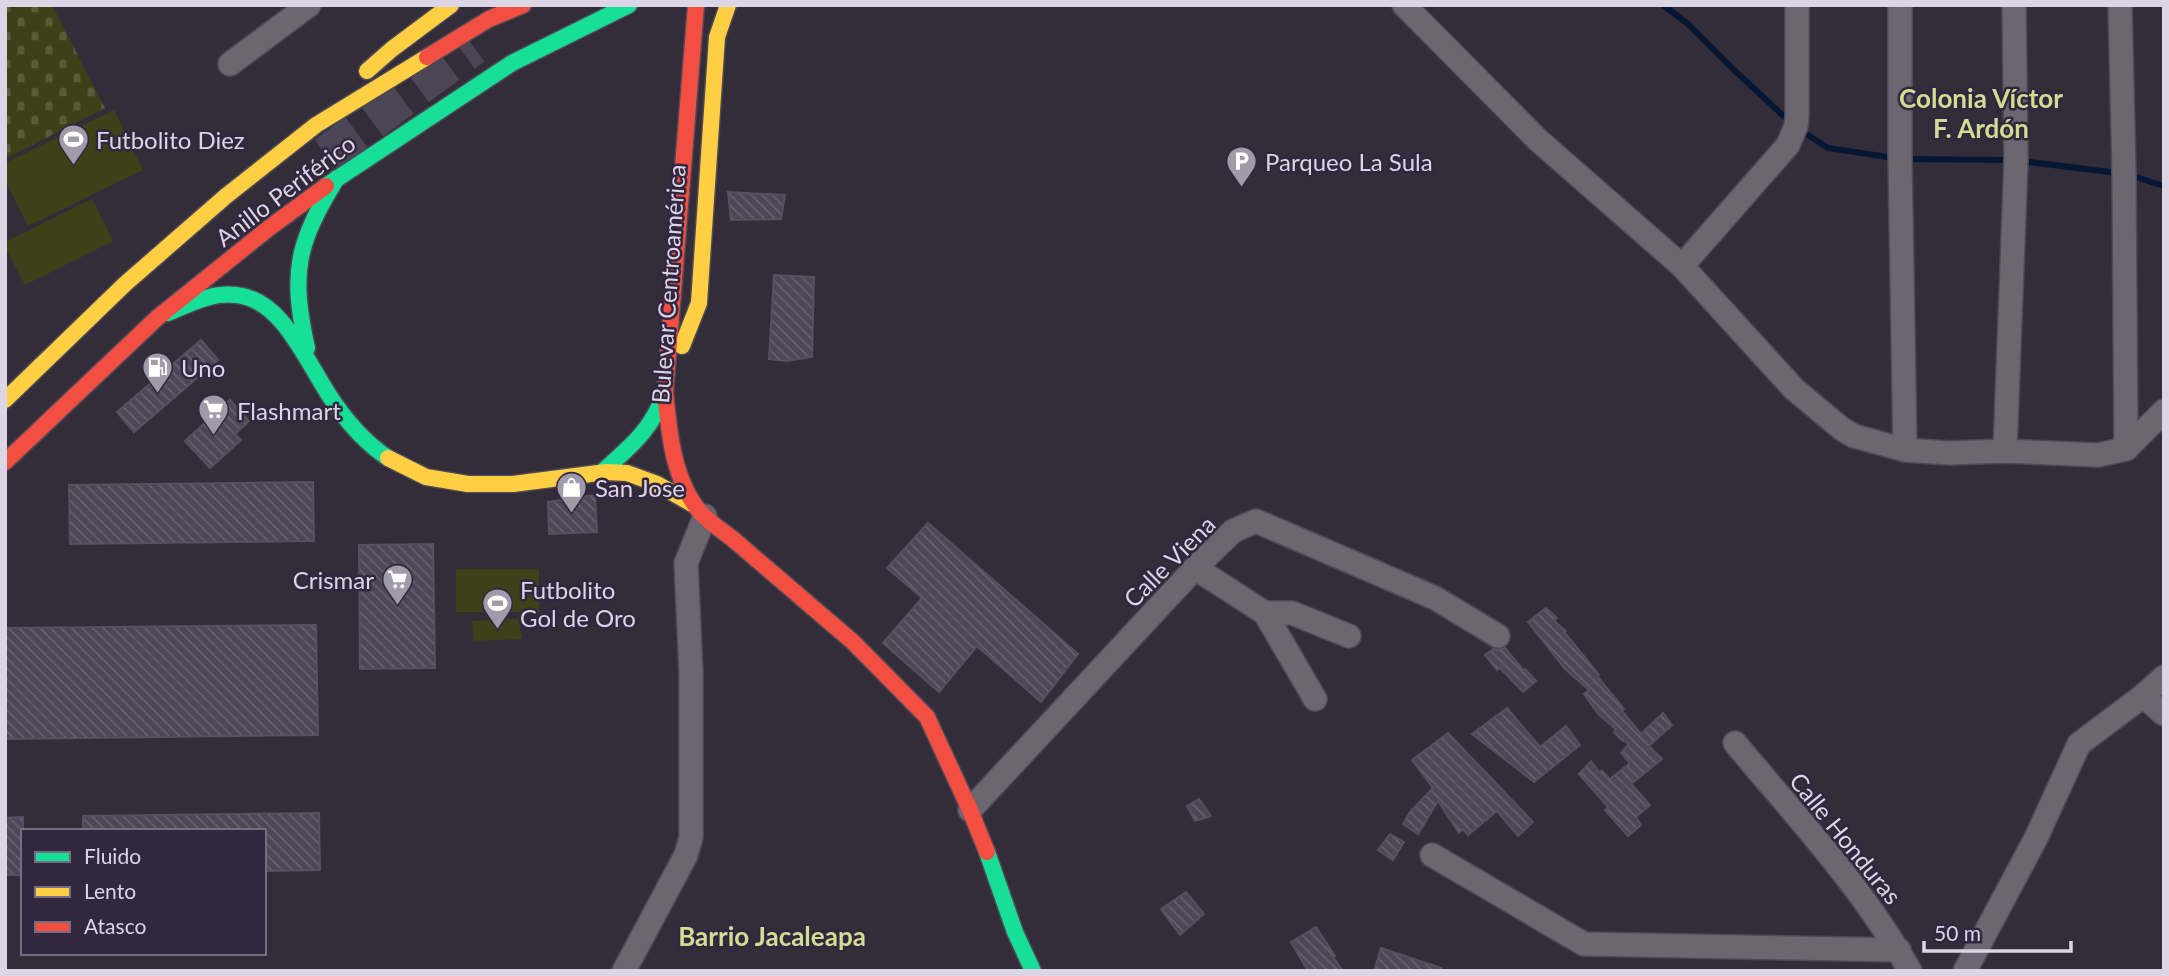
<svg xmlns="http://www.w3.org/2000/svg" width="2169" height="976" viewBox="0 0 2169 976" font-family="Lato,sans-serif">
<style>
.cemetery{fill:url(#cemetery-stones)}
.park{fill:#3f3f18}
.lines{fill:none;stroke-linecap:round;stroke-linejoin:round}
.stream{stroke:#061735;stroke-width:6}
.building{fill:url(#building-back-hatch);stroke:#56515d;stroke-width:2}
.highway-tunnel{stroke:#4c4654;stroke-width:38;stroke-dasharray:38 19;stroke-linecap:butt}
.street-casing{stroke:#4e4954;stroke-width:26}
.fast-casing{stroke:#4e4954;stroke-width:19}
.slow-casing{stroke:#4e4954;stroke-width:19}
.jam-casing{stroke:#4e4954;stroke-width:19}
.street{stroke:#6b6670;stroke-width:23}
.fast{stroke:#16e098;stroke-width:16}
.slow{stroke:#ffcf43;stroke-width:16}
.jam{stroke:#f24e42;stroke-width:16}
.labels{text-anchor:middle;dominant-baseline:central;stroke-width:5;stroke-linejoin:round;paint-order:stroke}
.poi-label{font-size:24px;fill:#dcd5e5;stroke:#332740;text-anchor:start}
.street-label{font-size:24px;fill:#dcd5e5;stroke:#332740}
.neighbourhood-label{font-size:26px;font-weight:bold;fill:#cfde91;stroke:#332740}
</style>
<defs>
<pattern id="cemetery-stones" width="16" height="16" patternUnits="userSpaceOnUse" patternTransform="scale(1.75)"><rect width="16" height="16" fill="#3f3f18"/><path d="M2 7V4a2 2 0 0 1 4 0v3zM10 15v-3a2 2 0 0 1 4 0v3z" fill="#5a5a39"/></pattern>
<pattern id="building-back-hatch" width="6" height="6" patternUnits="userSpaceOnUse" patternTransform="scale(1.75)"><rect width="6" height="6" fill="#4e4556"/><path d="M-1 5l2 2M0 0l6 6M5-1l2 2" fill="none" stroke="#675f6e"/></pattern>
</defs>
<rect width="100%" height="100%" fill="#332d3a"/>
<!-- cemetery -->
<polygon class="cemetery" points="5,5 52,5 105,108 5,159"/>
<!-- park -->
<g class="park">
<polygon points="114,110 143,170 28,226 5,180 5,163"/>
<polygon points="92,199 113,241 25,285 5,247 5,242"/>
<rect x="456" y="569" width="83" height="43"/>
<polygon points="518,619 523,639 474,641 472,621"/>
</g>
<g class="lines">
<!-- stream -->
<g class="stream">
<polyline points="1663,5 1688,24 1734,70 1789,121"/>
<polyline points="1800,130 1828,148 1895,158"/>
<polyline points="1906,159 2011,160"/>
<polyline points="2021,161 2118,173"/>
<polyline points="2129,175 2164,186"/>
</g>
</g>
<!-- building -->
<g class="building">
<polygon points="728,192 785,195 781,219 731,220"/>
<polygon points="774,275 814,277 812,357 787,361 769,359"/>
<polygon points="201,340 218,360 134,432 117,412"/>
<polygon points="230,400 249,421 235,434 241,440 210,468 185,441"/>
<polygon points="313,482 314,541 70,544 69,485"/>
<polygon points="595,495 597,532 549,534 548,502"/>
<polygon points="928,523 1078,654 1041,702 977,646 939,692 883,643 922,598 887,568"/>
<polygon points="433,544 435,668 360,669 359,545"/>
<polygon points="1546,608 1557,618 1554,621 1566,631 1564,632 1587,660 1599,675 1597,676 1624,709 1622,711 1641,734 1663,713 1672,725 1649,746 1662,759 1631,784 1650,805 1636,817 1641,825 1628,836 1605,810 1608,807 1579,774 1591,761 1599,772 1602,771 1610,779 1630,763 1621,753 1629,744 1620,739 1614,732 1616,729 1599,715 1584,694 1589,690 1565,669 1528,622"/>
<polygon points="316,625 318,735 5,739 5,628"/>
<polygon points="1505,648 1524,671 1525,669 1536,681 1523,692 1500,668 1497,670 1485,655 1493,649 1498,650"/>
<polygon points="1507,708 1540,747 1566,726 1580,745 1534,782 1472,734"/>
<polygon points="1448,733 1533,822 1518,836 1497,811 1468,835 1463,829 1459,833 1438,801 1418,834 1403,824 1410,812 1433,788 1412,760"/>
<polygon points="1199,799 1211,816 1195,821 1187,806"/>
<polygon points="319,813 320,870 264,871 264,831 83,831 83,816"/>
<polygon points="23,817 23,875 5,875 5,818"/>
<polygon points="1390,834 1404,842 1393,860 1378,850"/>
<polygon points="1186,892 1204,914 1180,935 1161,909"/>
<polygon points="1316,927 1335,956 1333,957 1343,971 1308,971 1291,942"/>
<polygon points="1381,948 1441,968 1440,971 1374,971"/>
</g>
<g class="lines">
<!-- highway-tunnel -->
<polyline class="highway-tunnel" points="326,155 473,46"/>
<defs>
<g id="street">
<polyline points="1404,5 1538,140 1682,266 1794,389 1842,429 1854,436 1905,450 1950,453 2005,451 2098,455 2126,449 2164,411"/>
<polyline points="1900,5 1900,159 1905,450"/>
<polyline points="2120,5 2124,173 2126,449"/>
<polyline points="230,64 309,5"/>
<polyline points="1682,266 1788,145 1796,126 1797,116 1797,5"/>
<polyline points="2005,451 2016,160 2014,5"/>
<polyline points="1195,568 1265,613 1315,699"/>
<polyline points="1265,613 1292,613 1349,636"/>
<polyline points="2143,696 2164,714"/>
<path d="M1735,743C1796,816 1863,888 1910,971"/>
<polyline points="970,810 1195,568 1233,531 1256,521 1435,598 1498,636"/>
<polyline points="1432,855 1584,944 1899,950"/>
<polyline points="624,971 686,855 691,837 691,673 686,563 705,516"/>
<polyline points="1965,971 2036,838 2079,744 2143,696 2164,677"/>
</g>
<g id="fast">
<polyline points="326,186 512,63 629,5"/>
<path d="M168,313C189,304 212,292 236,295C285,299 309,369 335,404C349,424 367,444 388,458"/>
<path d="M307,348C290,272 297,243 337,178"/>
<path d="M602,472C631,446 652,430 665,392"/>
<polyline points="987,852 1015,932 1033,971"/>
</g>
<g id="slow">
<polyline points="367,71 392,49 451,5"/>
<polyline points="682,346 699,303 717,37 728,5"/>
<polyline points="5,400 125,284 226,196 316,125 427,57"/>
<polyline points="388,458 426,477 468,484 513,484 606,472 627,473 657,484 694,505"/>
</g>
<g id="jam">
<path d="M696,5L665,392C669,432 673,480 700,512C710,523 723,531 734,540"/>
<polyline points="427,57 489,19 523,5"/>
<polyline points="5,462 157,318 269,228 326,186"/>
<polyline points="734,540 853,642 927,717 970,810 987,852"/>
</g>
</defs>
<!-- street casing -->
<use href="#street" class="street-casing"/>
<!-- fast casing -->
<use href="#fast" class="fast-casing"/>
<!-- slow casing -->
<use href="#slow" class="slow-casing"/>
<!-- jam casing -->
<use href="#jam" class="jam-casing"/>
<!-- street -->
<use href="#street" class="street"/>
<!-- fast -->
<use href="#fast" class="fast"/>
<!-- slow -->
<use href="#slow" class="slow"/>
<!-- jam -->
<use href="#jam" class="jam"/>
</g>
<!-- icons -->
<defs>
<symbol id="stadium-pin" viewBox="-11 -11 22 30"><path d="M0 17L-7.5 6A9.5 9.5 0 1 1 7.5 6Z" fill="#a19aa9" stroke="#332740"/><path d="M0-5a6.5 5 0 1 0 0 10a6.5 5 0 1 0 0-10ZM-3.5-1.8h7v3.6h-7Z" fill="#fff"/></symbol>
<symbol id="parking-pin" viewBox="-11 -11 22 30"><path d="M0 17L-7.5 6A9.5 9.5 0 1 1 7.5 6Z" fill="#a19aa9" stroke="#332740"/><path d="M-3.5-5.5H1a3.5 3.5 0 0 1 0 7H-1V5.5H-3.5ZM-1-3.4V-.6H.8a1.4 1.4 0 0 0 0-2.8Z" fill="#fff"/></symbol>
<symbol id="fuel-pin" viewBox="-11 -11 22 30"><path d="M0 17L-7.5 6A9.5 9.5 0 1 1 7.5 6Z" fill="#a19aa9" stroke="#332740"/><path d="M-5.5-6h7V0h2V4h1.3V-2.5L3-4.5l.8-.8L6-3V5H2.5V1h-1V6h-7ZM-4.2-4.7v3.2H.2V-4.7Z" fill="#fff"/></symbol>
<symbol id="supermarket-pin" viewBox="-11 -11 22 30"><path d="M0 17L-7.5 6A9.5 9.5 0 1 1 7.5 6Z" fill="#a19aa9" stroke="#332740"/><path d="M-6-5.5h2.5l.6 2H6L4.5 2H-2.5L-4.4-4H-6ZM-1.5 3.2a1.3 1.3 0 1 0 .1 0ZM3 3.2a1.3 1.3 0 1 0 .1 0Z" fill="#fff"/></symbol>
<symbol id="shop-pin" viewBox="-11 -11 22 30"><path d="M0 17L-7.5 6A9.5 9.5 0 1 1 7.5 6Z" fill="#a19aa9" stroke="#332740"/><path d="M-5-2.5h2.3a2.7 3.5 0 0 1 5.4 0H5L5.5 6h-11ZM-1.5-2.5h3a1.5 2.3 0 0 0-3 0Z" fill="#fff"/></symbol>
</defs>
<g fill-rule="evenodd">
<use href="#stadium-pin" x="56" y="122" width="35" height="47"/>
<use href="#parking-pin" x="1224" y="144" width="35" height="47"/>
<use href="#fuel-pin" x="140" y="350" width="35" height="47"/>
<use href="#supermarket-pin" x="196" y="392" width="35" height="47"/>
<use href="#shop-pin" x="554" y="470" width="35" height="47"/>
<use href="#supermarket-pin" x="380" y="562" width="35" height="47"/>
<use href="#stadium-pin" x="480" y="586" width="35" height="47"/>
</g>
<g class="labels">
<!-- poi labels -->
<g class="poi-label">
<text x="96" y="139">Futbolito Diez</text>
<text x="1265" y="161">Parqueo La Sula</text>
<text x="181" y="367">Uno</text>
<text x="237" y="410">Flashmart</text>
<text x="595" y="487">San Jose</text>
<text x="374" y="579" text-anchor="end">Crismar</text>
<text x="520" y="589">Futbolito<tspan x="520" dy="28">Gol de Oro</tspan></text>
</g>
<!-- street labels -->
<g class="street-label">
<text transform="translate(285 190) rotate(-37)">Anillo Periférico</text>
<text transform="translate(668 284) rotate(-86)">Bulevar Centroamérica</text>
<text transform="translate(1169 561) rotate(-45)">Calle Viena</text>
<text transform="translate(1846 838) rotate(51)">Calle Honduras</text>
</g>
<!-- neighbourhood labels -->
<g class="neighbourhood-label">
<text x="1981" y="98">Colonia Víctor<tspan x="1981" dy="30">F. Ardón</tspan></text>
<text x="772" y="936">Barrio Jacaleapa</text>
</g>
</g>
<!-- border -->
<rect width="2169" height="976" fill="none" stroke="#dcd5e5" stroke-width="14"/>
<!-- legend -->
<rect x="21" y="829" width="245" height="126" fill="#332740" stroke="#776d82" stroke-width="2"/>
<rect x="35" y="852" width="35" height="10" fill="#16e098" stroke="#776d82" stroke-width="2"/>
<text x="84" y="864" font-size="21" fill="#dcd5e5">Fluido</text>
<rect x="35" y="887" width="35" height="10" fill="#ffcf43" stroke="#776d82" stroke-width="2"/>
<text x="84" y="899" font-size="21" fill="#dcd5e5">Lento</text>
<rect x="35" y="922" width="35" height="10" fill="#f24e42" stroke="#776d82" stroke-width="2"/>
<text x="84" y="934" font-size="21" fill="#dcd5e5">Atasco</text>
<!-- scale -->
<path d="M1924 941v10h147v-10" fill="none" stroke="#dcd5e5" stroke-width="3.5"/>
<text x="1934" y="941" font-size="21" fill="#dcd5e5" stroke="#332740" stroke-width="5" paint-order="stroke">50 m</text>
</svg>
